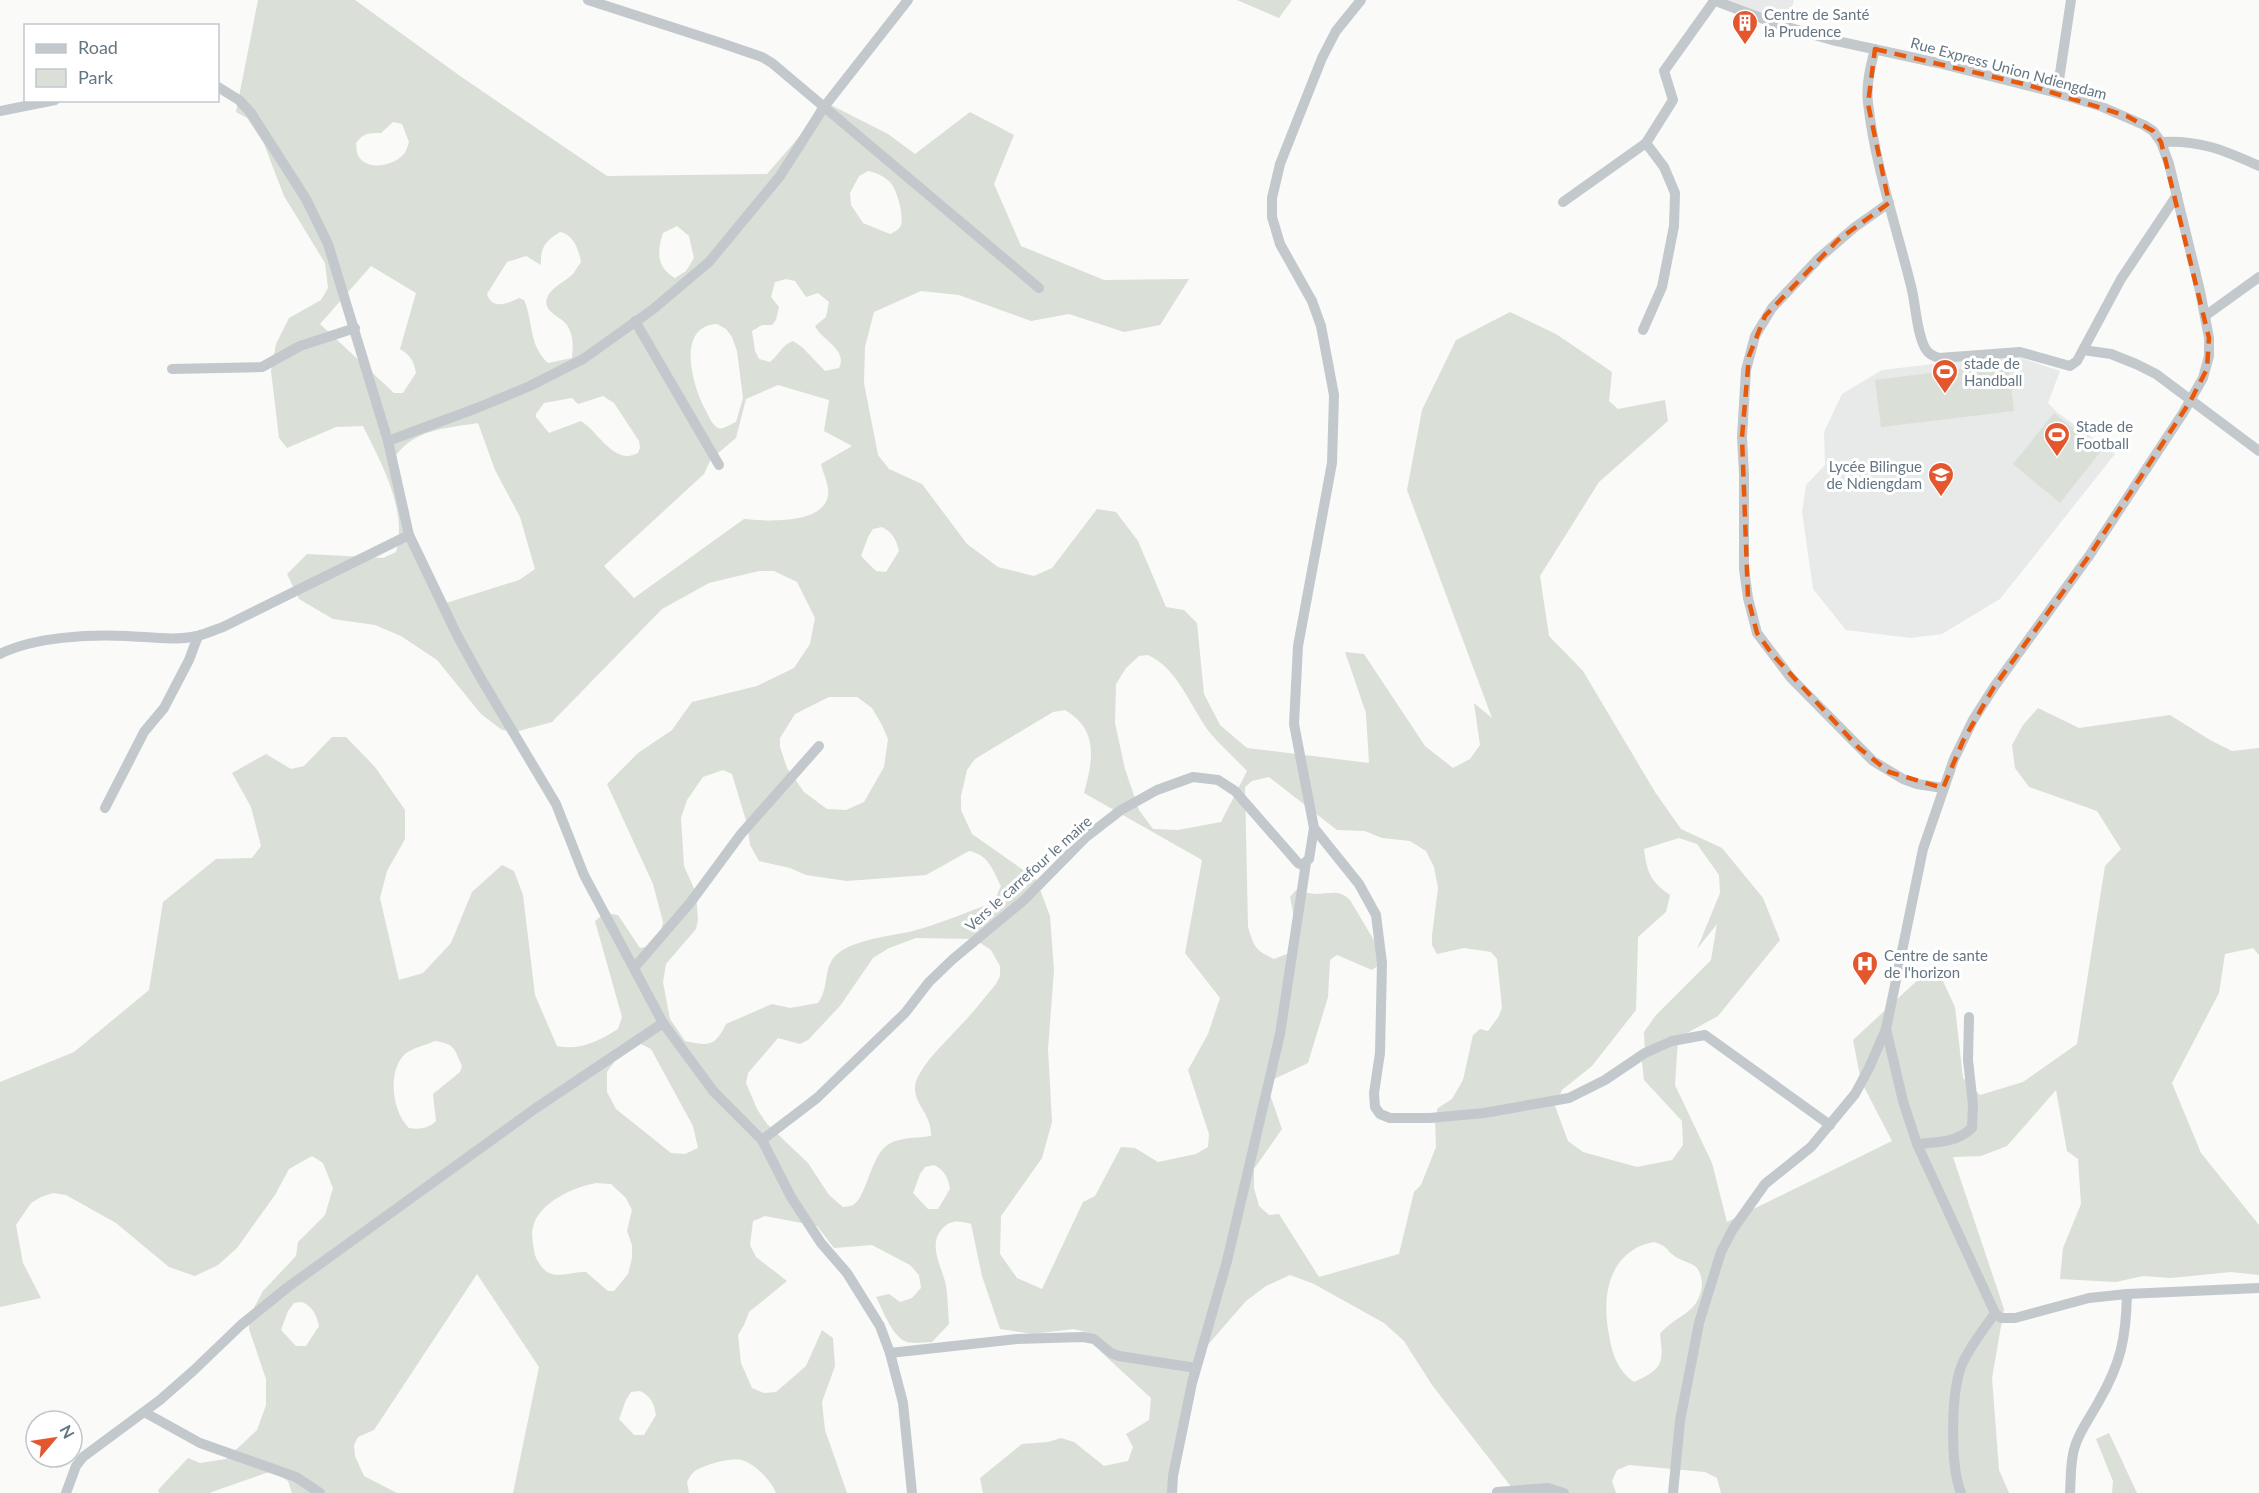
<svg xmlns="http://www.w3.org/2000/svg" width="2259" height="1493" viewBox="0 0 2259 1493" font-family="Lato,sans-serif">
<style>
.built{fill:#e8e9e9}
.green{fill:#dadfd7;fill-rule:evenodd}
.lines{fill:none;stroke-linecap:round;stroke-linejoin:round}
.minor{stroke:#c3c8cc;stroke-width:10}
.marked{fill:none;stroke:#e8590c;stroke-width:4.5;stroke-dasharray:12 8;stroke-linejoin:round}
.labels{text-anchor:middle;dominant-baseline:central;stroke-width:6;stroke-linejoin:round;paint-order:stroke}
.poi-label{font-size:15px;fill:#657683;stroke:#fff;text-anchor:start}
.street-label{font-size:15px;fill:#657683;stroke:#fff}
</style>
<rect width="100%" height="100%" fill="#fafaf8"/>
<!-- built -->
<g class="built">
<polygon points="1721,0 1794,0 1788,21 1782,22"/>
<polygon points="2012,355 2060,371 2048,403 2058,413 2115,454 2000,599 1942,634 1910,638 1846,630 1813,589 1802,512 1806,485 1825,465 1824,432 1842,394 1882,370"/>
</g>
<!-- green -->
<g class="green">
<path d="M258,0H355L463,78L607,176L767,174L806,129L821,100L888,134L915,154L970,112L1014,135L994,184L1021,246L1104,280L1189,279L1160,325L1124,332L1069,314L1031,321L959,295L921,291L874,312L865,347L864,383L878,455L889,469L922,484L967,544L998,567L1034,576L1052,568L1097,509L1116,512L1138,541L1166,607L1184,610L1197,623L1204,694L1220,725L1247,748L1369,763L1366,713L1345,652L1364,654L1425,746L1453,768L1470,759L1480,745L1474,703L1492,718L1407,490L1422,410L1456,340L1510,312L1556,334L1612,372L1609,401L1618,409L1665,400L1668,421L1599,482L1540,576L1549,636L1583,671L1655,792L1681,829L1722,848L1763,898L1780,940L1718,1016L1678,1038L1675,1085L1712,1163L1727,1222L1892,1141L1861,1081L1853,1040L1935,964L1955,1007L1963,1078L1980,1095L2023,1082L2077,1044L2105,866L2121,849L2097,811L2029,787L2015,768L2012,745L2023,725L2038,708L2079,728L2170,715L2210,740L2232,751L2259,748V955L2253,948L2225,954L2219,993L2172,1083L2201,1153L2259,1225V1275L2231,1272L2171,1278L2143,1276L2116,1282L2060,1279L2063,1248L2081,1204L2078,1159L2067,1151L2056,1090L2007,1146L1981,1156L1953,1157L2004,1309L1992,1378L1999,1470L2009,1493H1721L1717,1478L1705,1472L1629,1465L1617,1470L1612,1481L1616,1493H1516L1432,1385L1404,1341L1384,1323L1314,1284L1290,1275L1266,1286L1246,1301L1192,1363L1172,1493H983L980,1478L1022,1444L1048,1442L1061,1438L1074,1442L1104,1466L1128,1461L1133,1447L1126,1434L1149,1420L1151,1398L1101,1352L1086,1332L1073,1329L1033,1334L1000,1329L982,1276L971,1224C960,1221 951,1219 942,1229C927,1246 943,1268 946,1286C948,1298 948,1311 949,1324L932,1342C924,1342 914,1344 907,1342C892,1337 883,1310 876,1297L889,1294L900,1302L912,1298L921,1288L919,1275L910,1265L872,1245L834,1248L817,1226L765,1216L753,1221L750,1245L756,1257L787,1281L749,1312L744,1325L738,1335L741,1363L752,1388L764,1393L776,1392L806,1366L822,1330L833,1338L835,1366L822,1402L825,1430L847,1493H776C772,1481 755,1464 742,1460C732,1457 704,1465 695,1471C692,1473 689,1478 687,1482L689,1493H513L539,1367L477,1274L374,1430L358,1437L354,1445L355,1456L364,1476L397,1493H292L288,1481L272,1471L209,1493H159L158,1490L188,1458L200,1463L226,1459L257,1430L266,1405V1379L249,1329L250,1315L263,1291L296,1256L298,1242L325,1215L333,1188L323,1163L312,1156L289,1169L275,1195L237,1248L218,1265L195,1276L169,1267L116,1223L66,1195L53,1193L41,1197L31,1203L16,1225L23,1263L41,1298L0,1307V1082L74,1052L149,990L163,902L216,859L252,858L261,846L251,807L232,773L266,754L291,769L304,766L332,737H346L375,767L405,810V839L387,871L380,898L399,980L423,973L451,943L472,892L502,865L514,871L523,895L535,995L557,1046C580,1051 599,1041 618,1029L622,1017L595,921L605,913L618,915L640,948L652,946L660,936L663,922L653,884L607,784L638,753L672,730L692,702L757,686L794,668L810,644L815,618L797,582L774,571H759L709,583L662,609L552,722L515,732L502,730L481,714L437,660L401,636L375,625L333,619L299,599L287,574L307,554L383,558L396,552C408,510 381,463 363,426L336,427L287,448L279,438L271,371L276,344L289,318L321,300L328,288L325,263L284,196L264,144L247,118L236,112ZM393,122L402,124L409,142C408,146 406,152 403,155C393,166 368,171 359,157C356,153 357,148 356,143C363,133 369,133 381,133ZM868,171C875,172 885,177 890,182C897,190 904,214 901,225C899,230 894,232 890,234L863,223L851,205L850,193L859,176ZM677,226L689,236L694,258L686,271L675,278C656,267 657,252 663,233ZM560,232C573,234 579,250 581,262C578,266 576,270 573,274C566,281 552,287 548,296C540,311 562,317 567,325C574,336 573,346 572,358L548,363C528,344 534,323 524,300L519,298C507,304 492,310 487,294L507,262L526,256L541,265C540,248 545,241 560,232ZM371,266L416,293L400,349C410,355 414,361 416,373L403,393H394L320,324ZM786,279L795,281L806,297L818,293L829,302L826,317L815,326C822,341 848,349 839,368L825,371L802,347L793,341C782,345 779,355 770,362L759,359L755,351L752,331L762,325H772L776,320L779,307L771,297L775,282ZM717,324L726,329L732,337L737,351L743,398L736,422C731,424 723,430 718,428C712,425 708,415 705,409C693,387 675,326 717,324ZM778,385L829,400L824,431L852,446L821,464C823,473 830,487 828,496C822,525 767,521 744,519L634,598L604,566L704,474L711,459L736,438L746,399ZM603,396L614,403L639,441L640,448L638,453C614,466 599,432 581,421L549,433L536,417V414L544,403L572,398L578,404ZM478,423L495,470L520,517L535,569L519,580L443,604L415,549L396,455C416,429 447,428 478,423ZM882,527C893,533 896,539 899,551L886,572L876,571L861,556L868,537L873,529ZM1148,655C1179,669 1191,709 1211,734C1222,747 1236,759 1247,771L1221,822L1178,830L1153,829L1139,810L1125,769L1115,723L1116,684L1126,668L1139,656ZM829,697H857L872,708L882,725L888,739L884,767L864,802L846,810L827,809L804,792L787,768L780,747V738L795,714ZM1065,710C1099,730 1093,760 1084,793L1202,860L1185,953L1220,998L1208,1034L1188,1070L1209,1134L1208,1147L1196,1154L1158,1162L1135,1148L1121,1147L1095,1196L1083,1202L1042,1289L1017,1278L1000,1254L1001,1216L1042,1158L1052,1122L1048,1049L1054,970L1050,916L1036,879L972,834L961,810V796L967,770L975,759L1053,712ZM723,770L732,774L747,824L750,845L759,861L790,868L806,875L847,881L926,875L969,851C989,855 992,869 1001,886L993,903C966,912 938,925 909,932C889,936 851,940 835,956C823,969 829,989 818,1003L790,1008L772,1004L726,1024C715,1047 708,1046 685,1041L670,1019L663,982L666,964L696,929L698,920L696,893L684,866L681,818L687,800L703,777ZM1269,777L1337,830L1365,831L1382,838L1410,841L1426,851L1434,867L1438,888L1432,935V945L1437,954L1464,948L1491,952L1497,959L1502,1007L1499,1016L1488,1031L1480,1029L1473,1035L1463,1080L1452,1099L1438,1108L1435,1117L1436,1147L1421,1185L1414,1192L1399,1254L1319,1277L1279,1214L1269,1215L1259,1206L1254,1188V1169L1282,1129L1266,1083L1308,1063L1328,997L1330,960L1337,955L1372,970L1379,965L1378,947L1350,900C1338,889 1331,894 1316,894C1310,894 1302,891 1296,890L1290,897L1297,934L1292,952L1274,959C1255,950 1254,947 1248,927L1245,787L1252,781ZM1679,838L1697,844L1719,875L1720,893L1697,949L1717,924L1711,960L1656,1015L1644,1032L1645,1053L1642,1062L1644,1080L1682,1121L1683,1145L1672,1160L1637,1167L1583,1152L1568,1141L1555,1106L1562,1090L1592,1066L1636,1010L1638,937L1666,912L1670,895C1651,882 1647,873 1644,849ZM916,938L974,939L991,950L1000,966V976L996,984C984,998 973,1013 960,1026C949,1039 914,1070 915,1089C915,1105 932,1115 931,1136C918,1138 895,1137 885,1147C870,1160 866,1198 853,1205C852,1206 844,1207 843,1207L829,1195L808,1163L767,1124L757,1109L746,1083L748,1073L778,1038L800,1044L808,1040L840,1006L873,958L889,948ZM435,1041C455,1044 454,1048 462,1066L460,1072L433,1094L436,1121C429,1128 420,1130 409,1128C392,1112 387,1071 405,1054C412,1048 426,1045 435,1041ZM639,1043L651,1049L693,1126L698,1148L685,1154L671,1153L616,1109L607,1092V1072L622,1051ZM934,1165C945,1171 948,1177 950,1189L938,1209H928L913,1193L920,1174L925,1167ZM596,1183L611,1184L626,1198L632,1210L627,1231L632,1245V1258L628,1274L614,1291H608L586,1272C573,1271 561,1278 549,1273C542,1270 534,1257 534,1250C533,1244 531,1233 533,1227C539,1202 574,1187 596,1183ZM1654,1242C1670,1247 1665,1250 1676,1257C1682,1261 1693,1263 1697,1268C1701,1273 1702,1281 1702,1286C1698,1315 1676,1314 1660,1334C1664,1364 1662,1369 1634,1382C1618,1371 1612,1354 1609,1335C1603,1304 1605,1266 1636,1248C1641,1245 1648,1243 1654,1242ZM302,1302C313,1307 316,1314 319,1326L306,1346H296L281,1330L288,1311L294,1303ZM640,1391C651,1396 654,1403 656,1415L644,1435H634L619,1419L626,1400L631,1392Z"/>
<polygon points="1237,0 1292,0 1279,18"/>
<polygon points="2008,363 2014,411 1881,427 1875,380"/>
<polygon points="2054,413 2101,451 2060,503 2013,464"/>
<polygon points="2109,1433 2137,1493 2112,1493 2113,1481 2096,1439"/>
</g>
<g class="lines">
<!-- minor -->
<g class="minor">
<polyline points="588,0 721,43 762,57 772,63 1039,288"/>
<polyline points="1361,0 1336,31 1322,58 1280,164 1272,198 1272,217 1280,244 1312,301 1321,326 1334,395 1332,463 1298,646 1294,724 1314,828 1359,884 1376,915 1382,963 1380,1053 1374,1093 1375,1107 1380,1114 1390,1118 1430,1118 1484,1113 1569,1098 1605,1080 1645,1053 1672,1041 1705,1035 1830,1125"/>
<path d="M1875,49C1870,68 1866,85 1868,103C1875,166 1896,225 1911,286C1916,305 1916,330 1925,348C1928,354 1933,356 1939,358L2020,352L2070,366L2077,361L2121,279L2177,195"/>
<polyline points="218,87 239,100 251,113 306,199 328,244 388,441 409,535 457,635 479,675 556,804 584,875 663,1023 714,1092 762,1140 791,1197 821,1243 847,1273 880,1326 890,1353 903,1403 912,1493"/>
<polyline points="2057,93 2071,0"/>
<polyline points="0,111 55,100"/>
<path d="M2161,142C2200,140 2224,150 2259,166"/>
<polyline points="1563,202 1646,143 1673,100 1664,71 1714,1"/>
<polyline points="1889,203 1855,227 1819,258 1772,308 1755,336 1746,370 1742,437 1744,474 1744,569 1748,598 1757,633 1791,678 1873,761 1903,779 1917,784 1943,788"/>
<polyline points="2205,316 2259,277"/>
<polyline points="635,321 719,465"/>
<polyline points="1643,330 1662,287 1674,226 1675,193 1664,167 1646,143"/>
<polyline points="2083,350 2111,354 2136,364 2156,374 2259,451"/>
<polyline points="172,369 262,367 300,346 355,328"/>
<polyline points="388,441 477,408 530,386 583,359 652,310 709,262 780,176 824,107 908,0"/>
<path d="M0,654C34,637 90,634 127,636C150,637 174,641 197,636C205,634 214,630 223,627L409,535"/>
<polyline points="105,808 144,732 164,708 189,660 198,636"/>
<polyline points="634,968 690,903 741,834 819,746"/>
<polyline points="1886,1029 1903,1101 1917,1144 1995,1313 2001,1318 2015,1318 2089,1298 2127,1294 2259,1288"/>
<polyline points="762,1140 817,1098 905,1013 929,982 953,959 1024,900 1086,837 1121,810 1157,790 1193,777 1218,780 1235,791 1298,863 1302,865 1309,859 1314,828"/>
<path d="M1917,1144C1937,1142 1956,1143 1972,1128L1973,1105L1968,1060L1969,1017"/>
<polyline points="890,1353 1017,1339 1083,1337 1094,1339 1111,1353 1119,1356 1196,1368"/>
<polyline points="144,1412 200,1443 296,1477 320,1493"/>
<polyline points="1497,1492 1548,1488 1564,1493"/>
<polyline points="66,1493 76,1466 83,1457 160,1400 193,1371 241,1325 288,1287 536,1108 663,1023"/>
<polyline points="1172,1493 1173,1476 1192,1383 1227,1261 1280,1034 1306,863"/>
<polyline points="1673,1493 1680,1421 1688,1380 1699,1323 1721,1252 1733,1229 1765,1184 1811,1147 1855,1094 1869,1068 1886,1029 1923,849 1954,759 1973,720 1994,687 2089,556 2183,413 2203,378 2209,356 2209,338 2200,291 2169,164 2161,142 2153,131 2144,125 2100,106 2057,93 1938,63 1832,40 1777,24 1713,0"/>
<path d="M1961,1493C1950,1465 1950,1387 1964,1360C1972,1344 1984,1329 1995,1313"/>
<path d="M2070,1493C2071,1478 2070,1461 2075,1446C2080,1430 2091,1416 2099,1401C2121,1363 2126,1338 2127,1294"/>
</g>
</g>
<!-- marked area -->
<path class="marked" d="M1875,49L2028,85L2127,116L2153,131L2161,142L2209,338L2207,369L2191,400L2089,556L1994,687L1963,741L1943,788L1889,772L1859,748L1772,654L1757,633L1748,598L1742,437L1749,356L1765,316L1838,240L1889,203L1868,104Z"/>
<!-- icons -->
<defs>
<symbol id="building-pin" viewBox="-11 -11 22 30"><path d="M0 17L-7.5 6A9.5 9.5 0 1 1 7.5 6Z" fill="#e4572e" stroke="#fff"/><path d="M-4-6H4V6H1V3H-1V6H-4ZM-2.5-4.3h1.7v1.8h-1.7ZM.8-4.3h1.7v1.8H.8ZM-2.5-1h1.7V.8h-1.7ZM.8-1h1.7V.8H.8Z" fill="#fff"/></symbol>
<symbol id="stadium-pin" viewBox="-11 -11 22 30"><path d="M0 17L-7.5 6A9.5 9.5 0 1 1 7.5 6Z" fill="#e4572e" stroke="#fff"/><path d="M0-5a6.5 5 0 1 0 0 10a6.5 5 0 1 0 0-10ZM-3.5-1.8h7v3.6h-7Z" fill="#fff"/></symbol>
<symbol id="school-pin" viewBox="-11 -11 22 30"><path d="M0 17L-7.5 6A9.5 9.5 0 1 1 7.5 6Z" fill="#e4572e" stroke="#fff"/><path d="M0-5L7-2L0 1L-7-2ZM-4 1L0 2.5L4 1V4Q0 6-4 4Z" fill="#fff"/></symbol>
<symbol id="hospital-pin" viewBox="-11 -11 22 30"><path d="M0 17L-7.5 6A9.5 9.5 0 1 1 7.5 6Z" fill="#e4572e" stroke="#fff"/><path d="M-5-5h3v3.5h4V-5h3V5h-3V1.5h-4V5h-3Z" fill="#fff"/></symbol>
</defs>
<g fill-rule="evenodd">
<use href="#building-pin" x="1730" y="8" width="30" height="40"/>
<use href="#stadium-pin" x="1930" y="357" width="30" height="40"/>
<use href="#stadium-pin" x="2042" y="420" width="30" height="40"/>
<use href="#school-pin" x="1926" y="460" width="30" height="40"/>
<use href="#hospital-pin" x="1850" y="949" width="30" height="40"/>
</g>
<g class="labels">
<!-- poi labels -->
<g class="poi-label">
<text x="1764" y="14">Centre de Santé<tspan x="1764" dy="17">la Prudence</tspan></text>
<text x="1964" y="363">stade de<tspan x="1964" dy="17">Handball</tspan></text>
<text x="2076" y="426">Stade de<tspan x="2076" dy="17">Football</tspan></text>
<text x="1922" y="466" text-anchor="end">Lycée Bilingue<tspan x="1922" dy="17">de Ndiengdam</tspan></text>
<text x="1884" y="955">Centre de sante<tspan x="1884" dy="17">de l'horizon</tspan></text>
</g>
<!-- street labels -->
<g class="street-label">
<text transform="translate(2009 68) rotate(15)">Rue Express Union Ndiengdam</text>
<text transform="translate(1028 873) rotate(-42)">Vers le carrefour le maire</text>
</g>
</g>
<!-- legend -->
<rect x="24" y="24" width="195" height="78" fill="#ffffff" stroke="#c1c8cd" stroke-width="1.5"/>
<rect x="36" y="44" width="30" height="9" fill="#c3c8cc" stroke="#c1c8cd" stroke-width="1.5"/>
<text x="78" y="54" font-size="18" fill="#657683">Road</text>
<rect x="36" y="69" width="30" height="18" fill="#dadfd7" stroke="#c1c8cd" stroke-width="1.5"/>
<text x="78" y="84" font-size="18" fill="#657683">Park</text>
<!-- north arrow -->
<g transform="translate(54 1439) rotate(61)"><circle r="28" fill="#ffffff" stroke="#c1c8cd" stroke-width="1.5"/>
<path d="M0-4.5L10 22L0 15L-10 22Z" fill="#e4572e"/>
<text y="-9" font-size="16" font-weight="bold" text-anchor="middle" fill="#657683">N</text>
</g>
</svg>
